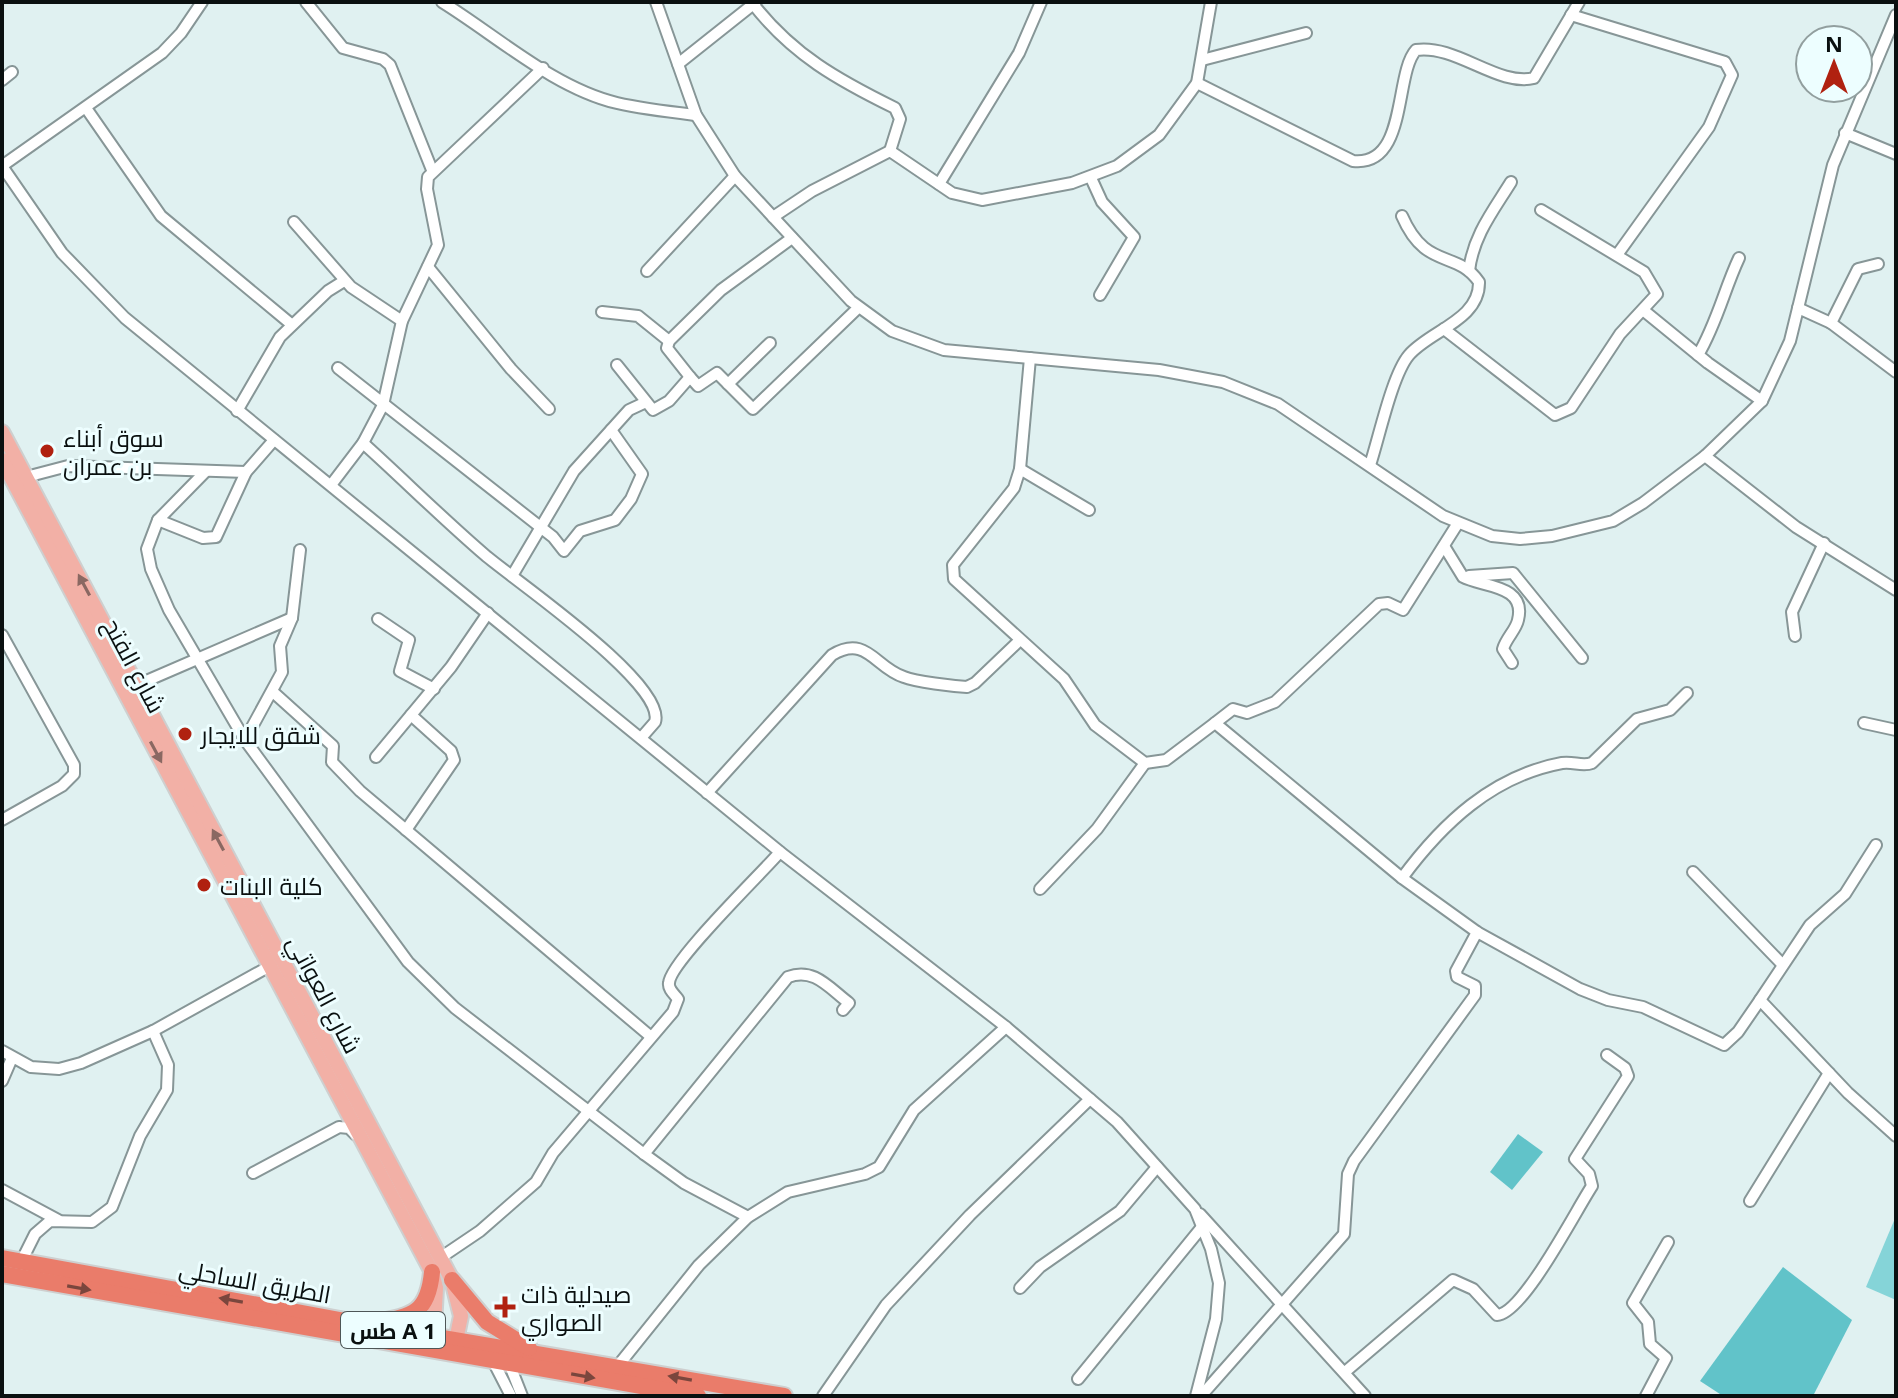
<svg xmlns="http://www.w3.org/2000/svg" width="1898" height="1398" viewBox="0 0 1898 1398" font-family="'Open Sans',Cairo,sans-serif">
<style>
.green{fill:#85d4d8}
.forest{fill:#61c3c9}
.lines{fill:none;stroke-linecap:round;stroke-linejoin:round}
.minor-casing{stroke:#879697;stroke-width:14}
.major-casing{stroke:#cecfcf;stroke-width:18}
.highway-casing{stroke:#cecfcf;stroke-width:20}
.minor{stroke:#fff;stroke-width:10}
.major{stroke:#f2b0a6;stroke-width:14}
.highway{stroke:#ea7c6a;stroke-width:16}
.oneway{fill:#8a6862}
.oneway2{fill:#7a463d}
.poi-dot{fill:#b02110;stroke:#edfeff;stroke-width:3}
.labels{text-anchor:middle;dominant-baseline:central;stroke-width:6;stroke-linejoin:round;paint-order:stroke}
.shield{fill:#edfeff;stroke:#4e5758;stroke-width:2}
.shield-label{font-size:22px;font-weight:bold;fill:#0a1010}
.poi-label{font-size:24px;fill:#0a1010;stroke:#edfeff;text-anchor:start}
.street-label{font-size:24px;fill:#0a1010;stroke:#edfeff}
</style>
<rect width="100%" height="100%" fill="#e0f1f1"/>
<!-- green -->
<polygon class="green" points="1896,1216 1896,1300 1866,1287"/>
<!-- forest -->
<g class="forest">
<polygon points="1518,1134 1543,1152 1512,1190 1490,1172"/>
<polygon points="1783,1267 1852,1320 1813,1396 1723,1396 1700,1381"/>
</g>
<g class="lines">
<defs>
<g id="minor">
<polyline points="306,2 343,48 383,59 390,65 432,170"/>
<path d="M442,2C497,36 554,88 617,103C643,109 670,112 696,115"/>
<polyline points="656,2 696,115 735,176 851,301 892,331 944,350 1159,370 1223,382 1278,404 1443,516 1492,536 1520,539 1552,536 1613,521 1643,503 1705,456 1762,401 1790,341 1833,165 1896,15"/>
<path d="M753,4C793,55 838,80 895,108L900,119L890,151"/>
<polyline points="1571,15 1725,62 1732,75 1709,127 1617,255"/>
<polyline points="1202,60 1306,33"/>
<polyline points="678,64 756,2"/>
<polyline points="2,80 12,72"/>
<path d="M1197,83L1353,161C1408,167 1394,74 1416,50C1456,44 1498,87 1534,78L1579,2"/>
<polyline points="86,108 161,216 291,324"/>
<polyline points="1845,133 1896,154"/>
<polyline points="2,166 62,253 125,318 780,852 1006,1027 1117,1122 1195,1209 1211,1249 1219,1283 1216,1319 1196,1396"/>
<polyline points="2,166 162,53 181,33 202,2"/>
<polyline points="1091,178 1102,202 1134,237 1100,295"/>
<polyline points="939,184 1019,53 1041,2"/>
<polyline points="773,217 812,191 890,151 952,193 982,200 1072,183 1117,166 1159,135 1197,83 1211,2"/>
<polyline points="294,222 351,287 402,321"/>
<polyline points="428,267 511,369 549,409"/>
<polyline points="647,271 735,176"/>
<path d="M1469,271C1473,236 1493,211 1511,182"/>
<polyline points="1798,308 1831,323 1896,372"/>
<polyline points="1643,310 1708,363 1762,401"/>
<polyline points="602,312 638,316 669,341"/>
<polyline points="1831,323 1858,269 1878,264"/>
<polyline points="1444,329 1555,415 1571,408 1620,334 1657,294 1644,272 1541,210"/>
<path d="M1698,355C1717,323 1724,290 1739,258"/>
<polyline points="1030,358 1020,469 1014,488 953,565 954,579 1064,679 1095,725 1145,763 1166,760 1215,723 1402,878 1477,932 1580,989 1608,1000 1643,1007 1724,1045 1738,1032 1760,1000 1848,1093 1896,1136"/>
<polyline points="617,365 653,410 669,401 690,377 698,386 717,373 753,409 858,308"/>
<polyline points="338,368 553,537 564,551 580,531 615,520 631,499 642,474 611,430"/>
<polyline points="690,377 667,348 669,341 721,290 792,238"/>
<polyline points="728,384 770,343"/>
<polyline points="237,411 280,337 328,291 344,281"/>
<polyline points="274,440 246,472 216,537 203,538 158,520 147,549 151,569 169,610 245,740 408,962 455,1008 644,1154 684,1183 748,1217"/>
<path d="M363,443C404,480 443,519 485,555C514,580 667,684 655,722L641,738"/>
<polyline points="1705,456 1796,527 1896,590"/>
<path d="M1370,465C1379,438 1392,375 1409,355C1429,331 1480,320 1479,282C1456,249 1426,271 1402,216"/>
<polyline points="1020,469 1089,510"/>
<polyline points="26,477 68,466 246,472"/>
<polyline points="331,485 363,443 383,405 402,321 438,245 427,189 428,177 543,68"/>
<polyline points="158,520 206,471"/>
<path d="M1444,546L1463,577C1481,587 1527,584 1518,620C1516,630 1506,638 1503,649L1512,663"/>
<polyline points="512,576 574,471 629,410 644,403"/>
<polyline points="1469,576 1513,573 1582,658"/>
<polyline points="378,619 409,640 400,671 434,689"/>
<polyline points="2,635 74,765 74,774 62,786 2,820"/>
<polyline points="1795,636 1792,612 1824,543"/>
<polyline points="137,685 292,618"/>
<polyline points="273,692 333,746 332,762 360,791 650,1036"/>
<polyline points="1215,723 1233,709 1247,713 1275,702 1379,604 1388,603 1403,610 1458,523"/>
<polyline points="1864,723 1896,730"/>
<polyline points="245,740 282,672 280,646 292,618 300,550"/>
<polyline points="376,757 451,667 488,613"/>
<path d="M707,793L832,655C867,634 875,668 904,677C916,682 953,686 967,687L975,683L1020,640"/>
<polyline points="406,830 454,760 451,751 411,715"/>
<polyline points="1693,872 1781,963"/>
<path d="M1402,878C1442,824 1492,776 1562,763C1573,761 1582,767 1592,763L1637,719L1670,710L1687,693"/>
<polyline points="1040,889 1097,829 1145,763"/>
<polyline points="1760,1000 1810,925 1845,894 1876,845"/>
<polyline points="2,1051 31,1067 59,1069 81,1063 153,1031 270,966"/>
<polyline points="2,1081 12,1058"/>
<path d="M644,1154L788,977C814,967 829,988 849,1003L843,1010"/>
<polyline points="253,1173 339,1127 349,1128 356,1135"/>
<polyline points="2,1190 58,1220"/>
<polyline points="1750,1201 1829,1073"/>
<polyline points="1200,1214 1365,1396"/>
<path d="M440,1258L480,1231L536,1182L553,1153L673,1012L678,999C674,994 668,989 669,983C670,962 762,873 780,852"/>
<polyline points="21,1262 35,1234 50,1221 92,1222 112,1207 140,1136 167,1090 168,1065 153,1031"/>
<polyline points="1020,1288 1040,1267 1120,1211 1157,1167"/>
<polyline points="493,1361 511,1396"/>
<polyline points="509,1363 522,1396"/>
<polyline points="617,1367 699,1265 748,1217 788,1192 865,1174 879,1167 914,1110 1006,1027"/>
<path d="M1345,1372L1453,1280L1473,1289L1497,1315C1523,1314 1576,1210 1592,1186L1589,1174L1575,1159L1628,1076L1625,1068L1607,1055"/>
<polyline points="1078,1379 1202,1227"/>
<polyline points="823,1396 886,1305 970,1215 1090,1099"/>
<polyline points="1201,1396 1344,1234 1348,1174 1354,1161 1475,995 1475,986 1457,977 1456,971 1477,932"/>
<polyline points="1646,1396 1666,1358 1650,1344 1648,1322 1633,1303 1668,1242"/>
</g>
<g id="major">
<polyline points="2,432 452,1280 461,1316 454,1350"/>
<polyline points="2,460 432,1272 436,1288 433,1345"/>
</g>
<g id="highway">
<polyline points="2,1258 367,1325 784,1396"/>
<polyline points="2,1274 698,1396"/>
<polyline points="452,1280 487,1322 529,1348"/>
<path d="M376,1323C412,1316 428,1314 432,1272"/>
</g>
</defs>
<!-- minor casing -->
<use href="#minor" class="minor-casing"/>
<!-- major casing -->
<use href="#major" class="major-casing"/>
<!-- highway casing -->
<use href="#highway" class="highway-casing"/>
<!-- minor -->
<use href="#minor" class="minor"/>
<!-- major -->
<use href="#major" class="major"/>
<!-- highway -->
<use href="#highway" class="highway"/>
</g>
<!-- one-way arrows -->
<defs><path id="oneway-solid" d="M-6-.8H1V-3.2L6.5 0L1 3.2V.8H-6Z" transform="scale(2)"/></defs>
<g class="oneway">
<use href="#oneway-solid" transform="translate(84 585) rotate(-118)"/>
<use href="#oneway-solid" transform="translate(156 752) rotate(62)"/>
<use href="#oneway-solid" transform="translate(218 840) rotate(-118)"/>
</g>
<g class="oneway2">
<use href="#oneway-solid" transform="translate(79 1288) rotate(10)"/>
<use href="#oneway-solid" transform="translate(231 1300) rotate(-170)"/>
<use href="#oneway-solid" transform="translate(583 1376) rotate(10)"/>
<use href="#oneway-solid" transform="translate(680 1378) rotate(-170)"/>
</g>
<!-- markers -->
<g class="poi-dot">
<circle cx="47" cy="451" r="8"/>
<circle cx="185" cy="734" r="8"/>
<circle cx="204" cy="885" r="8"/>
<path d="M501 1295h8v8h8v8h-8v8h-8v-8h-8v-8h8z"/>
</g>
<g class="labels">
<!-- shield labels -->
<rect class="shield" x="341" y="1312" width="104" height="36" rx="6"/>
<g class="shield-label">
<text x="393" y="1330">طس A 1</text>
</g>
<!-- poi labels -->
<g class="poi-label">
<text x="63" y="437">سوق أبناء<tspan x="63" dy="28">بن عمران</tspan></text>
<text x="201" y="734">شقق للايجار</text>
<text x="220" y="885">كلية البنات</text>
<text x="521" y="1293">صيدلية ذات<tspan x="521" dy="28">الصواري</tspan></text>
</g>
<!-- street labels -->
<g class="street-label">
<text transform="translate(135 665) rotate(62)">شارع الفتح</text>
<text transform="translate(325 994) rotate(62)">شارع العواتي</text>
<text transform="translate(255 1281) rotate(10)">الطريق الساحلي</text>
</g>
</g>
<!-- border -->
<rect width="1898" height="1398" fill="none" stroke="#0a1010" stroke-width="8"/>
<!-- north arrow -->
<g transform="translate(1834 64)"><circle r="38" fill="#edfeff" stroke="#929f9f" stroke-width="2"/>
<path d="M0-6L14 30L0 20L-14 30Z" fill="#b02110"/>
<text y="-12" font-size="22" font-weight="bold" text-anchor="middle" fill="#0a1010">N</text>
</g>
</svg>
